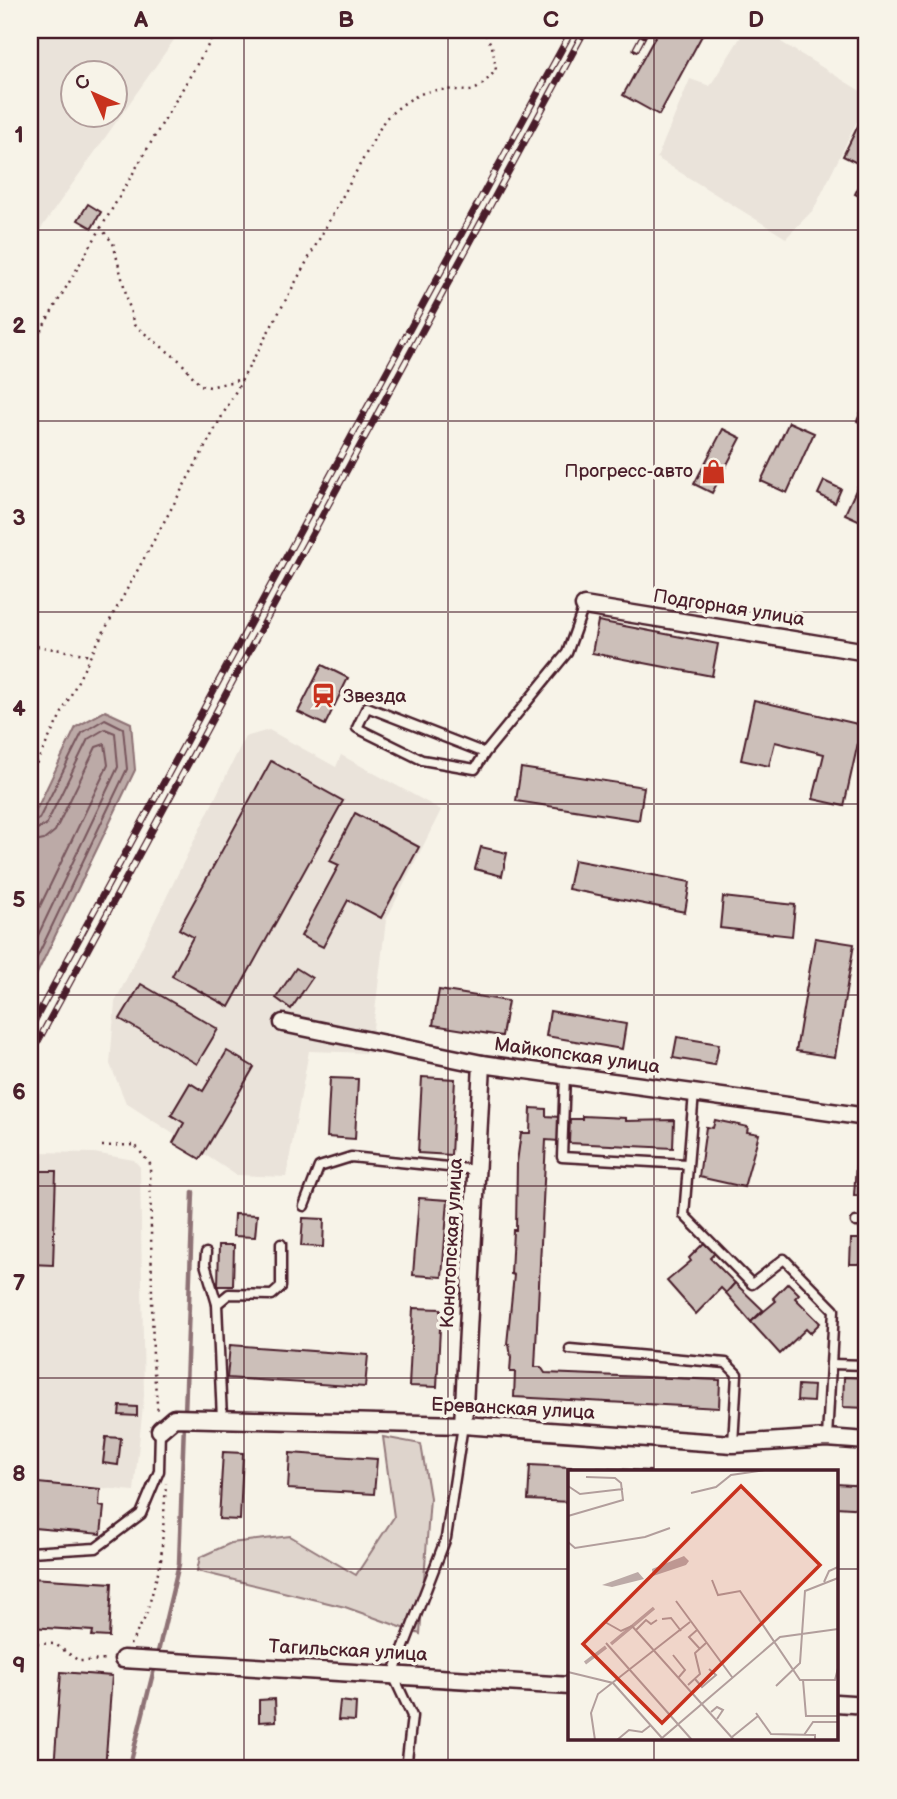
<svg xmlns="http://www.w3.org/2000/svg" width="897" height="1799" viewBox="0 0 897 1799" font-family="'Balsamiq Sans',sans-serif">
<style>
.built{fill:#eae3da;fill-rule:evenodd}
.green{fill:#ded4cc;stroke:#947a7c;stroke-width:2}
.water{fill:#bcaaa7;stroke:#8e7275;stroke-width:2}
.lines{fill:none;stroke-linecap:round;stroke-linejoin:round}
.shore{stroke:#78575d;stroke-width:2}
.stream{stroke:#8e7275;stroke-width:4.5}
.building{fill:#ccbfb9;stroke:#4a1f2b;stroke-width:2}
.service-casing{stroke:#4a1f2b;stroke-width:13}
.minor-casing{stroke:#4a1f2b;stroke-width:21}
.path{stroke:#4a1f2b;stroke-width:2.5;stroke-dasharray:2 5;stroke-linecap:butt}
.service{stroke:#f7f3e8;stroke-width:8}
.minor{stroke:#f7f3e8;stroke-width:16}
.rail-casing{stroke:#4a1f2b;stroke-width:7}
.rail{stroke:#f7f3e8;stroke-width:4.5;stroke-dasharray:13;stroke-linecap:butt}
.grid{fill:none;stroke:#4a1f2b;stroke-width:2;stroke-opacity:0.55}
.labels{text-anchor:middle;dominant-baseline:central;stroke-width:7;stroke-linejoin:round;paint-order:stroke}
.poi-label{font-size:19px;fill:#4a1f2b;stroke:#f7f3e8;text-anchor:end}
.street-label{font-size:19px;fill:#4a1f2b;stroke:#f7f3e8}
.inset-river{fill:none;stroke:#bcaaa7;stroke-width:3.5}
.inset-road{fill:none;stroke:#b29e9c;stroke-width:2}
.view{fill:#c8321e;fill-opacity:0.15;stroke:#c8321e;stroke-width:3.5}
.inset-edge{fill:none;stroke:#4a1f2b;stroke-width:3.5}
.neatline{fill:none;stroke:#4a1f2b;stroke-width:2.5}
.grid-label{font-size:23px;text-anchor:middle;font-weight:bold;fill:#4a1f2b}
</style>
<rect width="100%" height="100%" fill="#f7f3e8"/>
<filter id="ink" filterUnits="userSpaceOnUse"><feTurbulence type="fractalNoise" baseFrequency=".0143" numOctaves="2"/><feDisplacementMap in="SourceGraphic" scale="14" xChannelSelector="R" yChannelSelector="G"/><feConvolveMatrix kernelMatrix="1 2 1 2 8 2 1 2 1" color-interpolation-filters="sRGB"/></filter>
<g filter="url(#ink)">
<!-- built -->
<g class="built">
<path d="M30,30H181L30,244ZM74,74H116V116H74Z"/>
<polygon points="745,30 779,30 781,42 867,95 867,101 814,209 786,238 657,158 690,79 710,86"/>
<polygon points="269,730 336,767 341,755 441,810 386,920 370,1053 309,1051 286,1177 236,1175 126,1103 110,1064 115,1002 245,737"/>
<polygon points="34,1152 94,1153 134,1160 140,1167 144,1396 134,1491 30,1481 30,1154"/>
</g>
<!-- green -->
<polygon class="green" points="383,1437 421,1444 430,1498 420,1634 345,1607 197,1571 200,1557 231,1543 290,1536 356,1575 394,1517"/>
<!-- water -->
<polygon class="water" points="105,711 131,723 135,770 30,988 30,823 76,727"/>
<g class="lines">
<!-- shore -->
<g class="shore">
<polyline points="30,824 39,819 82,733 105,719 123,728 127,769 30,972"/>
<polyline points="30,832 46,825 88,739 105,729 115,733 118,767 30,952"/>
<polyline points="30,843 44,840 55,831 96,747 105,744 108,765 30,927"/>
</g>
<!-- stream -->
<g class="stream">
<polyline points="185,1414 193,1192"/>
<polyline points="157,1656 179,1564 184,1423"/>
<polyline points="129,1769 155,1665"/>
</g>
</g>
<!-- building -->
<g class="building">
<polygon points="659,30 705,30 659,115 623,95"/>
<polygon points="867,108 867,168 843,156"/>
<polygon points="867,170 867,200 855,194"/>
<polygon points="88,204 101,212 92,228 78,220"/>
<polygon points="864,405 867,406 867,426 857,421"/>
<polygon points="789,422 814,433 787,493 761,481"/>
<polygon points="723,429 741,438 712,493 694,484"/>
<polygon points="867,466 867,524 845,514"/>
<polygon points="824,481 841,489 835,503 818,494"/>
<polygon points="598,621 718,644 712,676 592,653"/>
<polygon points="322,665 348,678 325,725 298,712"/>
<polygon points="754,700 862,725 844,806 813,799 824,754 775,742 769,766 741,760"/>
<polygon points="271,761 343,801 229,1007 172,976 193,937 179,929"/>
<polygon points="521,768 644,787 639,820 516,801"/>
<polygon points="355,813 419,847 381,918 348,900 323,947 301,936 339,865 330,861"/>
<polygon points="481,847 507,853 502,876 475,869"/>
<polygon points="574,860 690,882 685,912 568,889"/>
<polygon points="723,897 795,905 792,936 720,928"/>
<polygon points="815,938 854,944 835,1057 796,1051"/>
<polygon points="296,968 312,978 291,1009 276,998"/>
<polygon points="141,984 218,1029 197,1064 120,1019"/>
<polygon points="439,990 508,1001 502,1036 433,1025"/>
<polygon points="550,1011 626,1024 622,1049 546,1036"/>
<polygon points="677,1037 719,1044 715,1065 673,1058"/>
<polygon points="227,1051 254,1067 200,1159 173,1143 184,1123 171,1115 190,1083 203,1091"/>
<polygon points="422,1077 455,1079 451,1155 418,1153"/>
<polygon points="330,1078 358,1079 355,1139 327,1137"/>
<polygon points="531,1108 546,1109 546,1116 560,1117 559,1141 546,1140 535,1367 541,1367 545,1373 720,1380 719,1408 514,1397 515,1372 510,1372 511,1357 509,1344 507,1344 514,1275 511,1274 513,1230 516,1230 517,1162 521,1133 530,1133"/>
<polygon points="582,1116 626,1118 626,1121 674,1120 673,1148 569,1143 570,1119 582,1119"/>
<polygon points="715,1120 748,1127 747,1132 759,1134 744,1187 699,1177 706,1127 713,1128"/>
<polygon points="856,1165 867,1165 867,1196 854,1195"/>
<polygon points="31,1171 56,1171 53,1265 30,1264"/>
<polygon points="419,1198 448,1200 442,1277 413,1275"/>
<polygon points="234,1214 257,1215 255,1237 233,1236"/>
<polygon points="303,1218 324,1219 323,1247 301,1246"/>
<polygon points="851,1239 867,1239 867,1264 850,1264"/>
<polygon points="704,1243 715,1253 710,1258 735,1283 726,1293 721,1288 696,1314 667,1281 691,1261 689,1258"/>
<polygon points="219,1245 234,1245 233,1286 218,1286"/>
<polygon points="735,1283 763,1310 751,1322 726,1293"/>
<polygon points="788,1283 799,1294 795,1298 820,1323 810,1333 806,1329 780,1354 751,1322 776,1301 773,1298"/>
<polygon points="413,1308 441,1309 437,1387 409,1386"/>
<polygon points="230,1345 368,1355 365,1387 227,1378"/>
<polygon points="844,1377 867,1378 867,1408 843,1407"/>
<polygon points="798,1385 814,1386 813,1402 797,1401"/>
<polygon points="120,1406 137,1407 137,1416 119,1415"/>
<polygon points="106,1437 121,1438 118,1465 103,1463"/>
<polygon points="223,1452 243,1453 240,1520 219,1519"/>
<polygon points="290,1453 377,1459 374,1494 288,1489"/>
<polygon points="530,1465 650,1471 650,1472 570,1472 570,1502 528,1500"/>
<polygon points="38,1483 100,1489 99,1506 104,1507 101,1534 34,1528"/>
<polygon points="836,1484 867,1486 867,1509 836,1507"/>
<polygon points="30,1578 112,1583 109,1637 92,1636 93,1631 30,1627"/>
<polygon points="61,1672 112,1676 105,1769 54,1769"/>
<polygon points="275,1699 276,1721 259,1722 259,1700"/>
<polygon points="340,1701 356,1703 355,1721 338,1720"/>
</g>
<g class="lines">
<defs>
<g id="service">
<polyline points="485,753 475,769 422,760 357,728 367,707 485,753 567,653 584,606"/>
<polyline points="565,1075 562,1157 687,1164"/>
<polyline points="694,1093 684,1215 752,1284 784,1259 834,1310 827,1438"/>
<polyline points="304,1206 319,1167 351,1157 477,1170"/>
<polyline points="856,1222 867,1222"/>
<polyline points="206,1253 205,1264 217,1304"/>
<polyline points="570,1349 726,1363 737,1374 733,1444"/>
<polyline points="831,1364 867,1365"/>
<polyline points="222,1419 217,1304 229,1294 272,1295 281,1287 281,1244"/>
<polyline points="30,1552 96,1548 141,1514 159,1471 160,1430"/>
<polyline points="406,1769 412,1716 393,1675 446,1538 463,1425"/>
</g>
<g id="minor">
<polyline points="584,606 867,652"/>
<polyline points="283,1023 482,1064 867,1117"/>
<polyline points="463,1425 482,1064"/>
<polyline points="160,1430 174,1418 463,1425 733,1444 827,1438 867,1441"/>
<polyline points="123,1659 570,1686"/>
<polyline points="836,1703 867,1705"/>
</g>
</defs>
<!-- service casing -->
<use href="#service" class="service-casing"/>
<!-- minor casing -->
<use href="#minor" class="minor-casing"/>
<!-- path -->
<g class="path">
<polyline points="100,227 113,243 134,325 180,361 200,385 210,387 242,379"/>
<polyline points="30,349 217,30"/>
<polyline points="30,645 91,655"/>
<path d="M30,776L91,655L385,119C400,106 417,91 438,90C473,87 468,102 496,70L492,46L483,30"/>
<polyline points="102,1146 135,1145 150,1164 153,1362 158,1413"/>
<polyline points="30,1643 55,1644 79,1661 108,1660"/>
<polyline points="130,1645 146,1616 161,1561 166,1483"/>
</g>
<!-- service -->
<use href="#service" class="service"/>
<!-- minor -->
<use href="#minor" class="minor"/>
<defs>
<g id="rail">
<polyline points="636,49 646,30"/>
<polyline points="30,1029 572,30"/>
<polyline points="30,1056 585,30"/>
</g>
</defs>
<!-- rail casing -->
<use href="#rail" class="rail-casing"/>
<!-- rail -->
<use href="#rail" class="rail"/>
</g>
</g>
<!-- grid -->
<path class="grid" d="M244,30V1769M448,30V1769M654,30V1472M30,230H867M30,421H867M30,612H867M30,804H867M30,995H867M30,1186H867M30,1378H867M30,1569H570M836,1569H867M654,1738V1769"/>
<!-- icons -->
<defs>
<symbol id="shop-bare" viewBox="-9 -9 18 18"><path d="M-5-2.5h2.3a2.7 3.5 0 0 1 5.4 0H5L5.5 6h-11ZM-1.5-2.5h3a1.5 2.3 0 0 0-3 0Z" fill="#c8321e" stroke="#f7f3e8" stroke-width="2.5" paint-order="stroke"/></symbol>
<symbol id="station-bare" viewBox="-9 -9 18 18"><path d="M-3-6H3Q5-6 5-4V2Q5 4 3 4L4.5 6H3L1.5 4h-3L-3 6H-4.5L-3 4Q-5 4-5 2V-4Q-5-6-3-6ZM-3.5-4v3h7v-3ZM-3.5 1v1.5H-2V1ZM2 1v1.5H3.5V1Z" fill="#c8321e" stroke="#f7f3e8" stroke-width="2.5" paint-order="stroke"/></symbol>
</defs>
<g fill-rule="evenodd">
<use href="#shop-bare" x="696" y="454" width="35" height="35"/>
<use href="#station-bare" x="306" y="678" width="35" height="35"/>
</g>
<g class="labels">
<!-- poi labels -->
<g class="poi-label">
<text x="693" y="471">Прогресс-авто</text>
<text x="343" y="696" text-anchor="start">Звезда</text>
</g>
<!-- street labels -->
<g class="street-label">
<text transform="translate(729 608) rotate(9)">Подгорная улица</text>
<text transform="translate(577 1056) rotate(8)">Майкопская улица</text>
<text transform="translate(452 1243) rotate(-87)">Конотопская улица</text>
<text transform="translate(513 1409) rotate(3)">Ереванская улица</text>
<text transform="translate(348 1651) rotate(3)">Тагильская улица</text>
</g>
</g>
<!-- overview -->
<g transform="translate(568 1470)">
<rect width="270" height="270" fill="#f7f3e8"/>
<path d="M116,86L121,91L118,95L85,106L84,99ZM70,102L76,109L44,117L34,115Z" fill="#bcaaa7"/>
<path class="inset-river" d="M43,174L86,138M17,193L38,177"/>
<path class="inset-road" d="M0,16L12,24L55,19M123,23L148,17L163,5L197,0M0,46L55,30L53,13L47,8L18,7M0,72L7,78L77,67L102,58M144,110L150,125L172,121L232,210H267L270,198M256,112L261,101L270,97M108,131L164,207M94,149L103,148L113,161M37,152L53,161L64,156L166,270M68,160L78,150L83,154L89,150M129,160L121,167L132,179M38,173L124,270M105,185L117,200L111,207M0,202L45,213L94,268L212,167L270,159M127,209L134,217L148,205L141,199M235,210L238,246H270M120,215L132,204L127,183L138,173M208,216L232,193L237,121L270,108M143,242L149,237L155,240L149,249M188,243L203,264L247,265V270M236,265L245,252H270M164,267L190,246M27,270L23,243L30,224L122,152M49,270L61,260L74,262L83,255"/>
<path class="view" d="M173,16L252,95L94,253L15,174Z"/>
<rect width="270" height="270" class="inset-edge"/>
</g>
<!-- margin -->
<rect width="897" height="1799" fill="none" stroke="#f7f3e8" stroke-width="77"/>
<!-- north arrow -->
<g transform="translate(94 94) rotate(315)"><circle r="33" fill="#f7f3e8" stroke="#b29e9c" stroke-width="2"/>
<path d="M0-5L12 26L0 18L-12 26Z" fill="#c8321e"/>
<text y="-10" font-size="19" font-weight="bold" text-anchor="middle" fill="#4a1f2b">С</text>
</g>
<rect x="38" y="38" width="820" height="1722" class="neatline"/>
<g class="grid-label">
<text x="141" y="27">A</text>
<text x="346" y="27">B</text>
<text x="551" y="27">C</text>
<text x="756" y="27">D</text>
<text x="19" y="142">1</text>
<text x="19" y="333">2</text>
<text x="19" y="525">3</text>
<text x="19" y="716">4</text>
<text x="19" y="907">5</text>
<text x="19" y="1099">6</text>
<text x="19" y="1290">7</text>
<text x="19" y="1481">8</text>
<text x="19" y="1673">9</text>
</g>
</svg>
